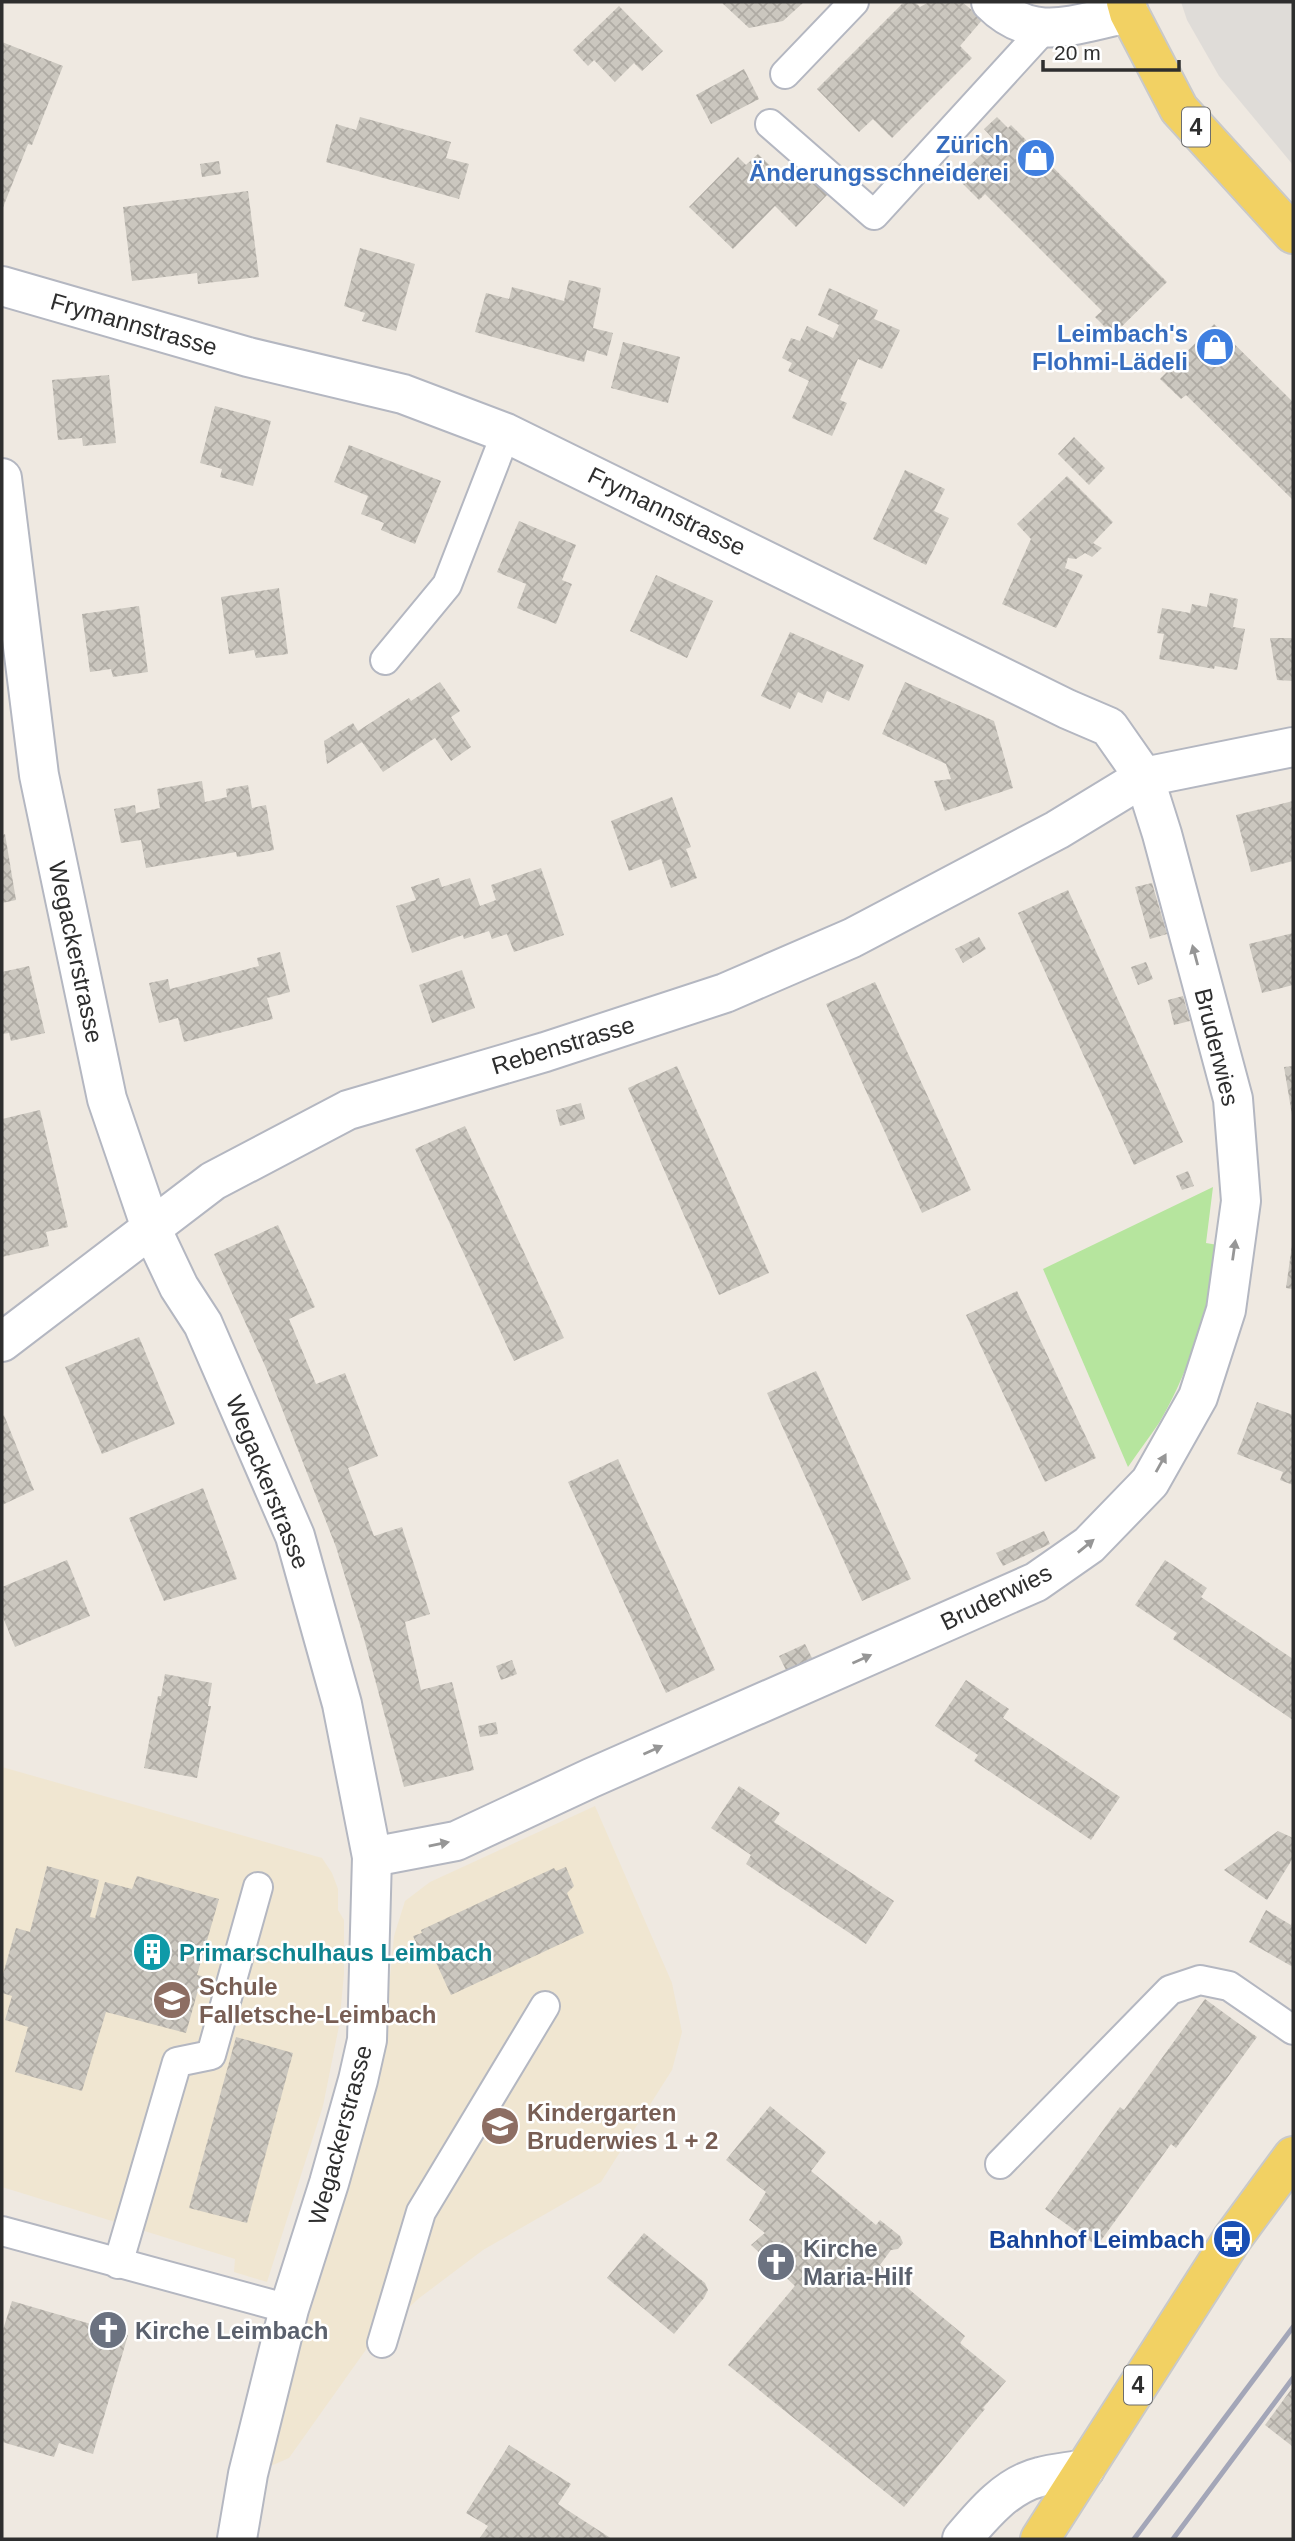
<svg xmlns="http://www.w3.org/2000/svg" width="1295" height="2541" viewBox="0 0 1295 2541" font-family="Arial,sans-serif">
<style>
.education{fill:#f0e6d1}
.park{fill:#b6e59e}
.plaza{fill:#dfdcd8}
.building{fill:url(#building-cross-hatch)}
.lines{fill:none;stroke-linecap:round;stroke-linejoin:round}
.lane-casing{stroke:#b4b7c1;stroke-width:32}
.street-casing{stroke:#b4b7c1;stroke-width:42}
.secondary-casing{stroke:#b4b7c1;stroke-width:42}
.primary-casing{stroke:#c9c9c9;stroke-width:42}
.lane{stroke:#fff;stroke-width:28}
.street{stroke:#fff;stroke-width:38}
.secondary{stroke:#fff;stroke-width:38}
.primary{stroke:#f2d163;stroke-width:38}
.rail{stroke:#a3a6b8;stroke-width:5}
.oneway{fill:#969696}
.labels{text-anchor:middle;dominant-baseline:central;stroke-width:5;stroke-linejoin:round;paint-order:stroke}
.shield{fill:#fff;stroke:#6d6d6d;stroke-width:2}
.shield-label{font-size:23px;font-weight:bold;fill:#2e2e2e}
.shop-label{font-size:24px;font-weight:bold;fill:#366cbe;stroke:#fff;text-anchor:end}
.street-label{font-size:24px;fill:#2e2e2e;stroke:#fff}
.culture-label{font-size:24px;font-weight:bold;fill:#0d838f;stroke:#fff;text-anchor:start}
.education-label{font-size:24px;font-weight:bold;fill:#785e54;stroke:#fff;text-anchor:start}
.transit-label{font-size:24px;font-weight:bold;fill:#164399;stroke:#fff;text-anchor:end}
.worship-label{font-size:24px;font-weight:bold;fill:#5b616d;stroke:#fff;text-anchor:start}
</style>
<defs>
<pattern id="building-cross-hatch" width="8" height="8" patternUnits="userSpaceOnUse" patternTransform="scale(1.75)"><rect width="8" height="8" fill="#cbc7bf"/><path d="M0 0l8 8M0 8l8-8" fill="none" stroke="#afaba4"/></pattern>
</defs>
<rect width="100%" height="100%" fill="#efe9e1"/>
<!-- education -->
<g class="education">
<polygon points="2,1767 322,1858 332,1873 338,1889 338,1910 344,1920 344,1974 339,2026 323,2106 267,2282 234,2272 235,2259 2,2187"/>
<polygon points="595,1806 672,1983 682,2032 672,2070 601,2182 483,2250 418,2299 370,2344 289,2458 259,2471 329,2252 383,2049 394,1936 405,1901 430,1882"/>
</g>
<!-- park -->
<path class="park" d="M1213,1187L1206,1243L1218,1245C1213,1300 1188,1375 1159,1423C1149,1438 1138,1452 1128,1467L1043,1269Z"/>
<!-- plaza -->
<polygon class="plaza" points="1181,2 1293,2 1293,165 1219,76 1187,20"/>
<!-- building -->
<g class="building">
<polygon points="721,2 804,2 783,21 749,28"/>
<polygon points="904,2 915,2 920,7 929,2 962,2 983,19 960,46 972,58 892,138 873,119 859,132 817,89"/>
<polygon points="619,6 663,51 642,71 634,63 615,82 594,60 588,66 573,50"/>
<polygon points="2,42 63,66 32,145 28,144 2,210"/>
<polygon points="744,69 759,99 711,124 696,95"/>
<polygon points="360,117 451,142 446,158 469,164 459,199 326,162 336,124 356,130"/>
<polygon points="997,117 1008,128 1011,125 1167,282 1113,335 1095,317 1102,311 985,194 979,200 957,178 995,141 984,129"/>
<polygon points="758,154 787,182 801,167 828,194 796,227 775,206 733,249 689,207 738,157 746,165"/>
<polygon points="219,161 221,174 202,177 200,164"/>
<polygon points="248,191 259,277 198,284 197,273 132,281 123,207"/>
<polygon points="360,248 415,264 396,331 362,321 365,313 344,306"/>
<polygon points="569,280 601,288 593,328 613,333 607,356 587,350 584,362 475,332 486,293 509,299 512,287 564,301"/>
<polygon points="829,288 878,310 874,319 900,330 882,369 858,359 840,400 847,403 832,436 792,418 809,381 788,371 792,363 782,358 791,338 800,341 807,326 833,338 839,325 818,315"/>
<polygon points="1214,324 1293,402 1293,500 1186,395 1181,399 1160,379"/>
<polygon points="623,342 680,357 668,403 611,388"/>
<polygon points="109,375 116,443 83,446 82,438 58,440 52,380"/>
<polygon points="215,406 271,421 253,486 220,477 222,469 200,463"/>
<polygon points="1074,437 1105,468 1089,485 1058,454"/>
<polygon points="349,445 441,481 415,544 381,530 384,523 361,514 368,496 334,482"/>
<polygon points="905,470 945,489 934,511 949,518 926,565 873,539"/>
<polygon points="1067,476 1113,522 1093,543 1102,548 1092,557 1085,553 1076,559 1068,558 1065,568 1083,575 1056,628 1002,604 1031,539 1017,524"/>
<polygon points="519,521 576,545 562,580 572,584 556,624 517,608 526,584 497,572"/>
<polygon points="656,575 713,601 687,658 630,631"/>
<polygon points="279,588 288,654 256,658 254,650 229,654 221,597"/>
<polygon points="1210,593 1238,599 1233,627 1245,629 1237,670 1215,666 1214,669 1159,659 1164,634 1157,633 1162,608 1190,613 1192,604 1207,607"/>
<polygon points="139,606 148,672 113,677 111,669 90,672 82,614"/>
<polygon points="790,632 864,665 849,701 827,691 822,703 798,692 790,709 761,696"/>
<polygon points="1270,638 1293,638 1293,681 1277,680"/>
<polygon points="440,682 460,711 451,717 471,747 451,761 435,738 383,772 362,742 327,764 324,741 353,723 358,731 409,698 411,701"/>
<polygon points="905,682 994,721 1013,788 945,811 934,781 951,779 946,764 882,734"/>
<polygon points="202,781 205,802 227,797 226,789 248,785 252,808 266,805 274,850 237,857 236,852 146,868 141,840 121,843 114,809 135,805 136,813 160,808 157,789"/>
<polygon points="672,797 691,847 686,849 697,878 671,888 661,859 629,871 611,821"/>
<polygon points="1293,801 1293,861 1251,872 1236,815"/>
<polygon points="5,834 16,900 2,903 2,835"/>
<polygon points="541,868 564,935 514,952 507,934 492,939 489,931 464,939 463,935 412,953 396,906 416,900 411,887 439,878 442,887 470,878 480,906 496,900 491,885"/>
<polygon points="1152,883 1167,934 1150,939 1135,887"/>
<polygon points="1068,890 1183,1142 1134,1165 1018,913"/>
<polygon points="1293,933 1293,985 1262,993 1249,944"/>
<polygon points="979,937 986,949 963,963 955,949"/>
<polygon points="280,952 290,992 267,998 273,1019 184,1042 178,1018 159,1023 149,983 168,979 170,989 259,966 257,958"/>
<polygon points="1146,962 1153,979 1138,985 1131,967"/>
<polygon points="29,966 45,1033 11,1041 9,1033 2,1034 2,972"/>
<polygon points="462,970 475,1008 432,1023 419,985"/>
<polygon points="875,982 971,1190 922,1213 826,1004"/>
<polygon points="1183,996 1190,1021 1174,1025 1168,1000"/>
<polygon points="677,1066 769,1273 719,1295 628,1088"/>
<polygon points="1293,1066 1293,1115 1292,1115 1284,1067"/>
<polygon points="581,1103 585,1119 560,1126 556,1110"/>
<polygon points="40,1110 68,1227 46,1232 49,1246 2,1257 2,1119"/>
<polygon points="465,1126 564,1338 514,1361 415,1149"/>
<polygon points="1188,1171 1194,1186 1182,1190 1176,1176"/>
<polygon points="278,1225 315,1307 289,1319 316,1384 345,1373 378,1456 348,1468 374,1536 402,1527 430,1614 405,1622 421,1690 452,1682 474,1770 404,1787 363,1635 336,1547 266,1368 214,1254"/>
<polygon points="1292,1245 1293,1245 1293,1289 1286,1288"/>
<polygon points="1017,1291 1096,1458 1045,1482 966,1315"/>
<polygon points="139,1337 175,1424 102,1454 65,1367"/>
<polygon points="816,1371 911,1579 862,1601 767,1393"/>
<polygon points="1257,1402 1293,1415 1293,1485 1280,1480 1283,1472 1237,1454"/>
<polygon points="4,1415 34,1490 2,1505 2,1417"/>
<polygon points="618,1459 715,1670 666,1693 568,1482"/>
<polygon points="203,1488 237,1579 164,1601 129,1518"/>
<polygon points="1044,1531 1050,1544 1003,1566 996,1553"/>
<polygon points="67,1560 90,1616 15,1647 2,1615 2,1587"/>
<polygon points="1165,1560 1207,1588 1201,1597 1293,1659 1293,1720 1173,1639 1177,1633 1135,1605"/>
<polygon points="805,1644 812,1658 786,1670 779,1656"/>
<polygon points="512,1660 517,1674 501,1680 496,1666"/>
<polygon points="165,1674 212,1683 208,1706 211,1706 197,1778 144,1768 158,1696 161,1696"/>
<polygon points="966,1680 1009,1709 1003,1718 1120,1797 1091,1840 974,1761 978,1755 935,1726"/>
<polygon points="496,1722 498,1734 480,1737 478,1726"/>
<polygon points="739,1786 780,1813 774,1822 894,1901 866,1944 746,1864 751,1855 711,1828"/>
<polygon points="1278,1831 1293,1838 1293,1858 1267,1900 1224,1870"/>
<polygon points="47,1866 99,1880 90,1917 95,1918 105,1882 132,1889 137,1876 219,1899 197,1975 202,1976 186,2033 106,2012 82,2091 15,2072 28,2027 5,2020 12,1996 2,1993 2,1978 16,1928 30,1932"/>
<polygon points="566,1867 574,1886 567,1893 584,1933 451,1995 433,1956 422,1956 413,1936 422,1933 421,1930 554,1868 556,1871"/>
<polygon points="1266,1910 1291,1925 1293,1920 1293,1967 1249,1942"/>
<polygon points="1205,1999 1257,2037 1176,2148 1171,2144 1097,2246 1045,2209 1120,2107 1124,2110"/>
<polygon points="236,2037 293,2053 247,2223 189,2208"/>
<polygon points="770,2106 826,2152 811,2171 876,2225 880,2220 900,2236 903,2243 898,2249 891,2250 880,2265 965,2336 960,2343 1006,2381 983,2408 985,2409 904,2507 728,2365 795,2286 751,2245 765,2233 749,2220 766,2192 726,2160"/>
<polygon points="644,2233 705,2283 708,2290 704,2298 674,2334 607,2278"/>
<polygon points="12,2301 128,2335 93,2454 59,2443 54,2457 2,2442 2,2333"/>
<polygon points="1293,2387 1293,2444 1292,2446 1265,2425"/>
<polygon points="509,2445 571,2484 558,2504 612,2539 479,2539 488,2526 466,2513"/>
</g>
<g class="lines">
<defs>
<g id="lane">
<polyline points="785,74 854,2"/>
<polyline points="770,124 874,215 1044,29"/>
<polyline points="385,660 447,585 506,433"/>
<polyline points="1000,2164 1170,1990 1200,1980 1229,1986 1293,2030"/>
<polyline points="2,2231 289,2309"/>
<polyline points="118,2264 177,2062 211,2055 258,1887"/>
<polyline points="382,2343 421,2212 545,2006"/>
</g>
<g id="street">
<path d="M991,2C1034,45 1076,23 1129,13"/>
<polyline points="2,286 248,357 403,394 506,433 1067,709 1109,727 1144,777 1162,834 1233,1099 1241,1201 1226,1310 1198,1397 1150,1482 1089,1545 1036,1582 591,1778 456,1841 372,1857"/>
<polyline points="2,478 39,775 107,1099 151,1228 179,1287 203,1324 295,1536 342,1704 372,1857 367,2040 358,2080 329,2183 289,2309 248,2474 237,2539"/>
<polyline points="2,1342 213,1181 348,1110 545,1052 725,993 852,938 1057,830 1144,777 1293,747"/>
</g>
<path id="secondary" d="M962,2539C983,2514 1007,2485 1040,2477C1054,2473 1070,2472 1085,2469"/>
<g id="primary">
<polyline points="1126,2 1129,13 1179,109 1293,234"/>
<polyline points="1040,2539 1232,2239 1293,2156"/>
</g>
</defs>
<!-- lane casing -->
<use href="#lane" class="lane-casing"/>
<!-- street casing -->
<use href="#street" class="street-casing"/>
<!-- secondary casing -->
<use href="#secondary" class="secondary-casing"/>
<!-- primary casing -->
<use href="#primary" class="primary-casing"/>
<!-- lane -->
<use href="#lane" class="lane"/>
<!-- street -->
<use href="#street" class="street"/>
<!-- secondary -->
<use href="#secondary" class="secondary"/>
<!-- primary -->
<use href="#primary" class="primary"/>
<!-- rail -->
<g class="rail">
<polyline points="1134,2539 1293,2327"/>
<polyline points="1173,2539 1293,2378"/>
</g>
</g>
<!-- one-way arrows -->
<defs><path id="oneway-solid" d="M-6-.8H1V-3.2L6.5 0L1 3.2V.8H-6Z" transform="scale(1.75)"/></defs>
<g class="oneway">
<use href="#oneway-solid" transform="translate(1195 955) rotate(-105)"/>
<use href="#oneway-solid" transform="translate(1234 1250) rotate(-82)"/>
<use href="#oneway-solid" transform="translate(1161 1463) rotate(-61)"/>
<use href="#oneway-solid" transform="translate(1086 1546) rotate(-39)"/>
<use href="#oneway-solid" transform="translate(862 1659) rotate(-24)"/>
<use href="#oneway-solid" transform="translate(653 1750) rotate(-24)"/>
<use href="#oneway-solid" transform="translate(439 1844) rotate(-11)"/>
</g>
<!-- icons -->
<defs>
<symbol id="shop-disc" viewBox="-11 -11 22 22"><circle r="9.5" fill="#3f7fe0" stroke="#fff"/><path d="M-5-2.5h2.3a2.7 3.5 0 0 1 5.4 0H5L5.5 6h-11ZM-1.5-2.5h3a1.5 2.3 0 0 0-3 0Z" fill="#fff"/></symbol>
<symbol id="building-disc" viewBox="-11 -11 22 22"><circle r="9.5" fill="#0f9aa8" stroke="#fff"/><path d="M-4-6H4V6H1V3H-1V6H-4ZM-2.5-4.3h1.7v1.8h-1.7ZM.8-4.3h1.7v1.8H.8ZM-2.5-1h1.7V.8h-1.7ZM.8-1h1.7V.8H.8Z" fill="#fff"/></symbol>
<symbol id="school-disc" viewBox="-11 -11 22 22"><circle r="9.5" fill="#8d6e63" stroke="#fff"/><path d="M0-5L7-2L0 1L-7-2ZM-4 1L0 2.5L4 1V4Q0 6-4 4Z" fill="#fff"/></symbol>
<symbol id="bus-disc" viewBox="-11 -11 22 22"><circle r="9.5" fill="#1a4fb4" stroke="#fff"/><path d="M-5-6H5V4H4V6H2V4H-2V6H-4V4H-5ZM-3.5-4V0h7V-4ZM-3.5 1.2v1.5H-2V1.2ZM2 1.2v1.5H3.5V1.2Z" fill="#fff"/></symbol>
<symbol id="church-disc" viewBox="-11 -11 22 22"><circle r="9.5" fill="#6b7280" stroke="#fff"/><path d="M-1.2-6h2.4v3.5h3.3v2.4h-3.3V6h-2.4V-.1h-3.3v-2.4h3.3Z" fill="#fff"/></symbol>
</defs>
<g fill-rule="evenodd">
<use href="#shop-disc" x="1014" y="136" width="44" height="44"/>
<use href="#shop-disc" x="1193" y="325" width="44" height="44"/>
<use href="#building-disc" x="130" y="1930" width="44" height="44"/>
<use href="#school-disc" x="150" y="1978" width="44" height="44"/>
<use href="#school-disc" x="478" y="2104" width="44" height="44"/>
<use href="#bus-disc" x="1210" y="2217" width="44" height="44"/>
<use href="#church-disc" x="754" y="2240" width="44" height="44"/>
<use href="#church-disc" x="86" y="2308" width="44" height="44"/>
</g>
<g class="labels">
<!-- shield labels -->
<g class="shield">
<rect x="1182" y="107.5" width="28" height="39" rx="5"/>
<rect x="1124" y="2365.5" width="28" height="39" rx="5"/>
</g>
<g class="shield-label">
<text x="1196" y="127">4</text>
<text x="1138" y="2385">4</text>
</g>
<!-- shop labels -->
<g class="shop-label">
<text x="1009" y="144">Zürich<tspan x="1009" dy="28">Änderungsschneiderei</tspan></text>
<text x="1188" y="333">Leimbach's<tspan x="1188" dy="28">Flohmi-Lädeli</tspan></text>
</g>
<!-- street labels -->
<g class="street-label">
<text transform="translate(134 324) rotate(16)">Frymannstrasse</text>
<text transform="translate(667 511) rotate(26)">Frymannstrasse</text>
<text transform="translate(76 952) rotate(78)">Wegackerstrasse</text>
<text transform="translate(563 1045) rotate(-17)">Rebenstrasse</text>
<text transform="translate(1217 1047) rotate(76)">Bruderwies</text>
<text transform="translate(268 1482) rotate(68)">Wegackerstrasse</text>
<text transform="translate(996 1597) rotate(-26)">Bruderwies</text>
<text transform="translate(340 2135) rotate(-75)">Wegackerstrasse</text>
</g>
<!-- culture labels -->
<g class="culture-label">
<text x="179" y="1952">Primarschulhaus Leimbach</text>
</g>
<!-- education labels -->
<g class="education-label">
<text x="199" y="1986">Schule<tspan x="199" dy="28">Falletsche-Leimbach</tspan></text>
<text x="527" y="2112">Kindergarten<tspan x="527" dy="28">Bruderwies 1 + 2</tspan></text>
</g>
<!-- transit labels -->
<g class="transit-label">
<text x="1205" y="2239">Bahnhof Leimbach</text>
</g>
<!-- worship labels -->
<g class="worship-label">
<text x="803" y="2248">Kirche<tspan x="803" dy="28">Maria-Hilf</tspan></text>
<text x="135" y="2330">Kirche Leimbach</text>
</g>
</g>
<!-- border -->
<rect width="1295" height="2541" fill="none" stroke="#2e2e2e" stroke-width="7"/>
<!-- scale -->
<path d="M1043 60v10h136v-10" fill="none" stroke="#2e2e2e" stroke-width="3.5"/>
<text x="1054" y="60" font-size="21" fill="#2e2e2e" stroke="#ffffff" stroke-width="5" paint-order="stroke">20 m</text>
</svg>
